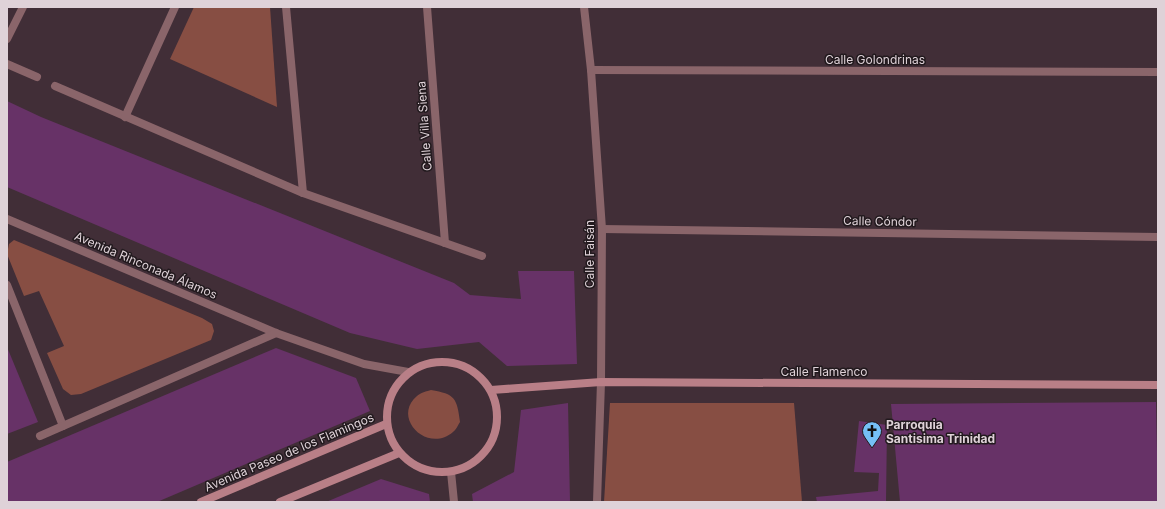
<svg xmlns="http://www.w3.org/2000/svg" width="1165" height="509" viewBox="0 0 1165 509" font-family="Inter,sans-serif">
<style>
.green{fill:#874e43}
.building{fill:#673267}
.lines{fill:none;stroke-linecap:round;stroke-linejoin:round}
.minor{stroke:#8a656a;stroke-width:8}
.tertiary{stroke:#8a656a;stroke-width:8}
.secondary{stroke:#b97f87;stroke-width:8}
.labels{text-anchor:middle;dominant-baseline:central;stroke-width:3;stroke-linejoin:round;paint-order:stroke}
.street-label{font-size:12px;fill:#dfd2d8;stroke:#221a1e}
.poi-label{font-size:12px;font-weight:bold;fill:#dfd2d8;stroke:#221a1e;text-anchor:start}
</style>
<rect width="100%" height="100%" fill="#412e37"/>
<!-- green -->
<g class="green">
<polygon points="194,7 270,7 277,107 170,59"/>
<polygon points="14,240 202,318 212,324 214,331 211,340 81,394 71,395 63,389 47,353 64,346 39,291 24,296 7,254 9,244"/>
<path d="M431,390C455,394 457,398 460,422C458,425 456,430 453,432C428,454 391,418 417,396C420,393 427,391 431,390Z"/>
<polygon points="610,403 794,403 802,502 604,502"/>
</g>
<!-- building -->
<g class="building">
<polygon points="7,101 41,117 454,283 470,295 521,299 518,271 574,271 577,364 507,366 479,342 417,349 350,333 7,187"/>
<polygon points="7,347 38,422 7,434"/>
<polygon points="276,348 356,378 370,411 157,502 7,502 7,462"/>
<polygon points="1156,402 1158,502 900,502 891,404"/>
<polygon points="568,403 570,502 473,502 472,494 514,472 521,410"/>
<polygon points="859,421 887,425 886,502 817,502 816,497 878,491 879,473 854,472"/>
<polygon points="381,479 429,494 430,502 326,502"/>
</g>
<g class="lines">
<!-- minor -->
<g class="minor">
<polyline points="286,7 303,193"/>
<polyline points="427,7 445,243"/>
<polyline points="7,39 23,7"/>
<polyline points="7,64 37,77"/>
<polyline points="591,70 1158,72"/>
<polyline points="55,86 303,193 482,256"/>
<polyline points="125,117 175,7"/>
<polyline points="7,219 276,333 364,364 408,372"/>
<polyline points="602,229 1158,237"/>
<polyline points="7,285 63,426"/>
<polyline points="40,436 276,333"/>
</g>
<!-- tertiary -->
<g class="tertiary">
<polyline points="584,7 591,70 602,229 601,382 597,502"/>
<polyline points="451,472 454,502"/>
</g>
<!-- secondary -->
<g class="secondary">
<circle cx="442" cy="417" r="55"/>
<polyline points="491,390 601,382 1158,385"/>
<polyline points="201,502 386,424"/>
<polyline points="280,502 399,453"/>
</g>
</g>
<!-- icons -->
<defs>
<symbol id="church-pin" viewBox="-11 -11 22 30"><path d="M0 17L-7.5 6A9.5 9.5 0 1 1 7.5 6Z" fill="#75c0f6" stroke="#221a1e"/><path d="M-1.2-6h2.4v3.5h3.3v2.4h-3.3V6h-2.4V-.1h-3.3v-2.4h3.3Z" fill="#111"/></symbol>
</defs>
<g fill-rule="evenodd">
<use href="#church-pin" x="861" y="420" width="22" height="30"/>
</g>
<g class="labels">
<!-- street labels -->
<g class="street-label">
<text x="875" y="59">Calle Golondrinas</text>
<text transform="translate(424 126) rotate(-94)">Calle Villa Siena</text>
<text transform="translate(880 221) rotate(1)">Calle Cóndor</text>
<text transform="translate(589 254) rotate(-90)">Calle Faisán</text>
<text transform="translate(146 265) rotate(23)">Avenida Rinconada Álamos</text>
<text x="824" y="371">Calle Flamenco</text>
<text transform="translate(289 452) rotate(-23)">Avenida Paseo de los Flamingos</text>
</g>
<!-- poi labels -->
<g class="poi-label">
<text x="886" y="424">Parroquia<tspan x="886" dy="14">Santisima Trinidad</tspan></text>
</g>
</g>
<!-- border -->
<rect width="1165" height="509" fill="none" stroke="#dfd2d8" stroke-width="16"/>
</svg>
